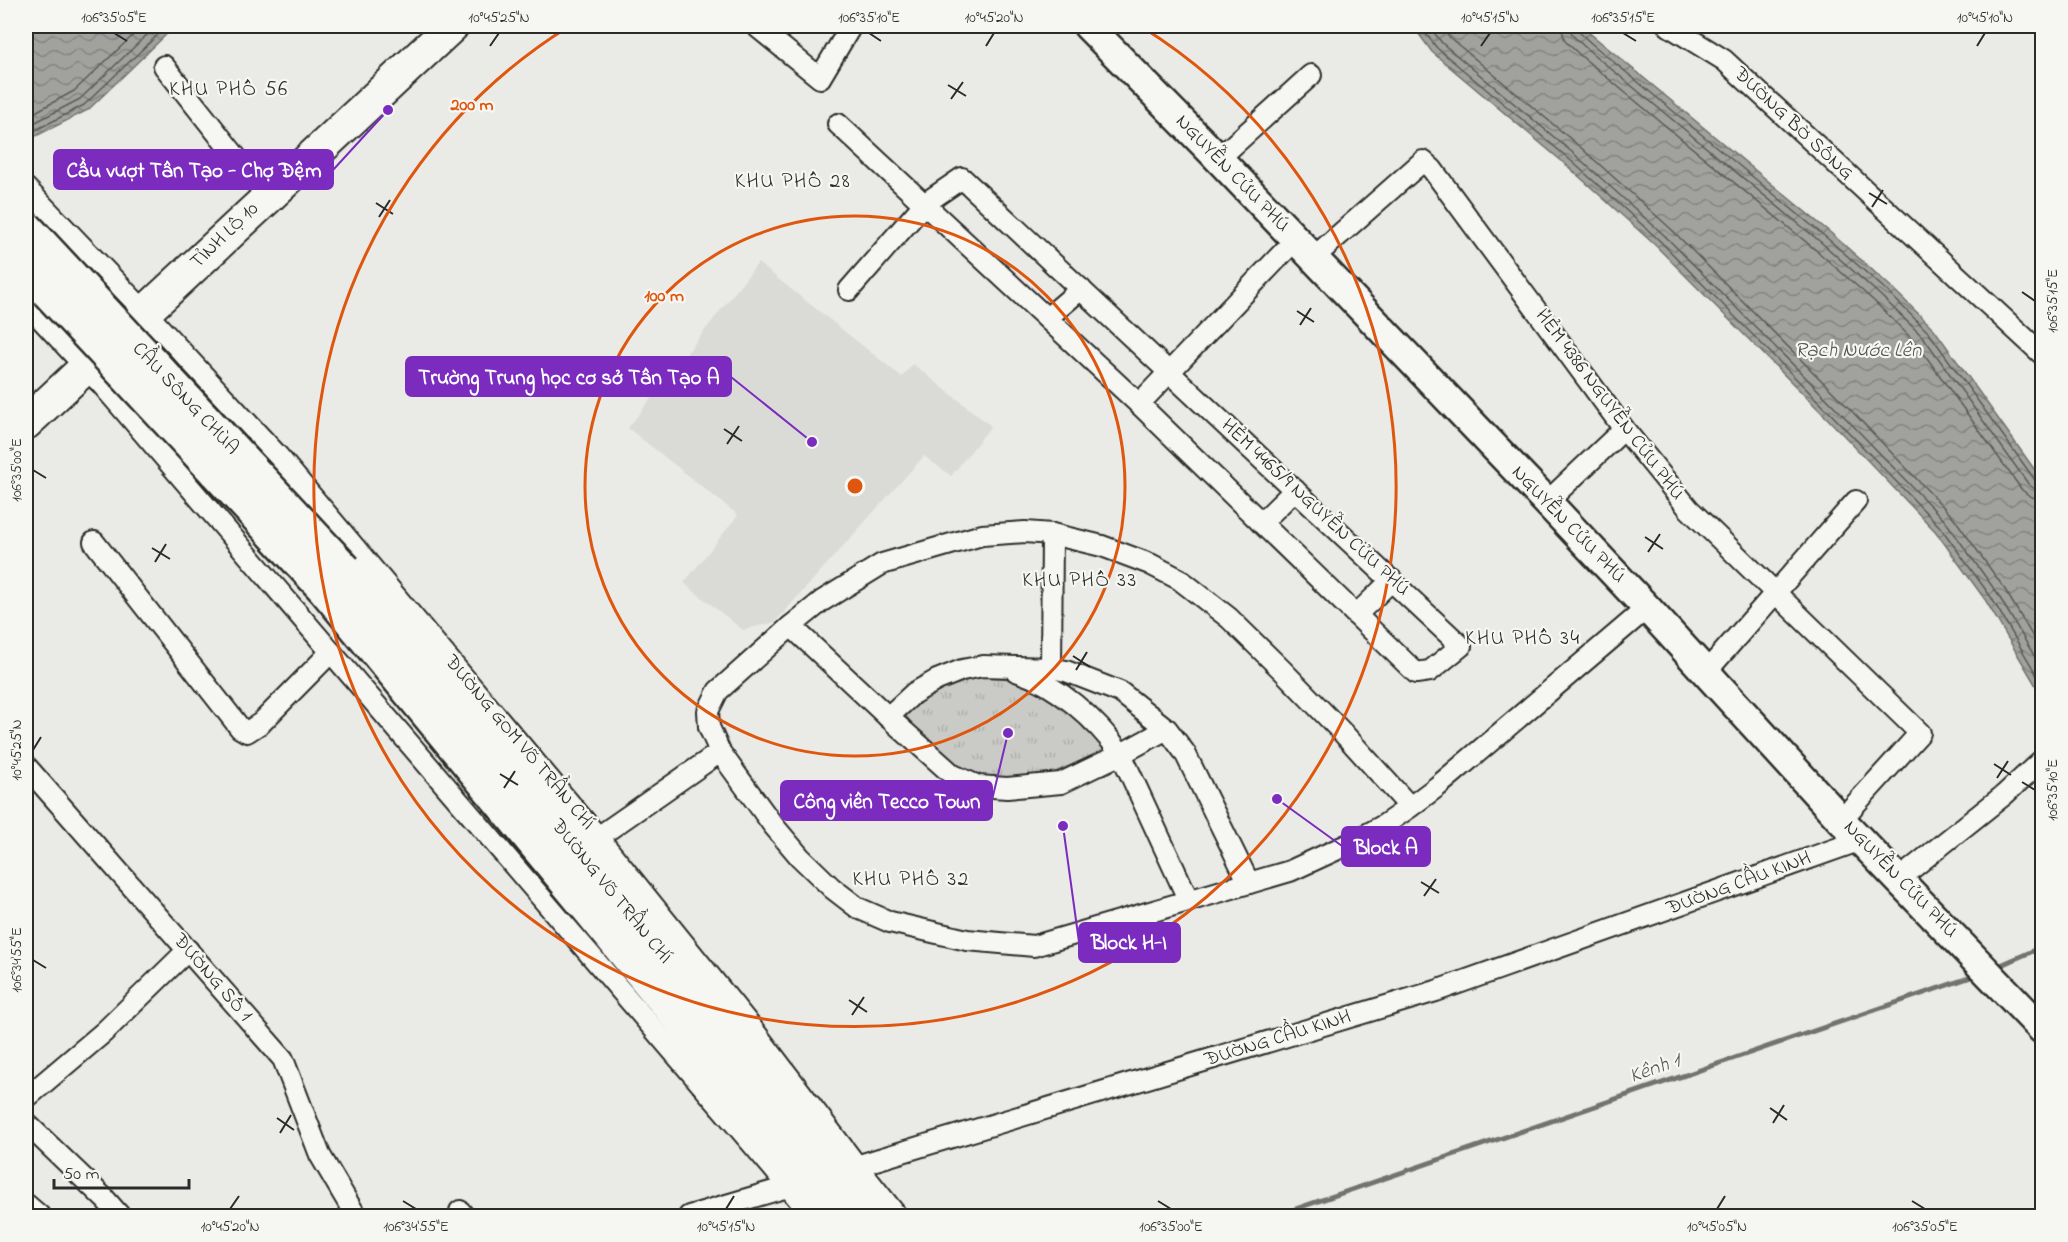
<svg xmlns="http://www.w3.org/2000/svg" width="2068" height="1242" viewBox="0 0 2068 1242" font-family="'Indie Flower',sans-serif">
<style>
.built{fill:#dadad6}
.grass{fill:url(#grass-tufts);stroke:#7a7a79;stroke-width:1.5}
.water{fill:url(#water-waves);stroke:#727270;stroke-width:1.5}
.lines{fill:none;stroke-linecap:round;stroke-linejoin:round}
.shore{stroke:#5a5a59;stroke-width:1.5}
.stream{stroke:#727270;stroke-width:5}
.street-casing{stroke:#2b2b2b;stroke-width:24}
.secondary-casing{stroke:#2b2b2b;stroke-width:33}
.primary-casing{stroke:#2b2b2b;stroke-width:36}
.highway-casing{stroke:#2b2b2b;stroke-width:38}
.street{stroke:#f6f6f2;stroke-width:20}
.secondary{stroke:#f6f6f2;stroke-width:28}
.primary{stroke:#f6f6f2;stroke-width:32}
.highway{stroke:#f6f6f2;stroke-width:33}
.highway-bridge-casing{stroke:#2b2b2b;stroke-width:38;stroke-linecap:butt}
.highway-bridge{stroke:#f6f6f2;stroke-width:33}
.ticks{fill:none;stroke:#2b2b2b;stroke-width:2}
.ring{fill:none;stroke:#df570e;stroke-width:3}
.labels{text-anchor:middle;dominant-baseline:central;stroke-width:4.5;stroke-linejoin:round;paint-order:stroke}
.street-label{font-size:20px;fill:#2b2b2b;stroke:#f6f6f2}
.neighbourhood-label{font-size:21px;letter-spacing:1.5px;fill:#2b2b2b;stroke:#f6f6f2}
.water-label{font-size:21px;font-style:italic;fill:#545453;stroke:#f6f6f2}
.centre{fill:#df570e;stroke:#f6f6f2;stroke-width:3}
.ring-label{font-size:18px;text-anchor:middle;font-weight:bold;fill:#df570e;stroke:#f6f6f2;stroke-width:4.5;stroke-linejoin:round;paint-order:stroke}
.leader{fill:none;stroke:#7b2cbf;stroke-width:2}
.callout-dot{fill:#7b2cbf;stroke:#f6f6f2;stroke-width:2}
.callout{fill:#7b2cbf;stroke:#7b2cbf;stroke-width:2}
.callout-label{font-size:21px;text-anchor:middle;font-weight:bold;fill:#fff}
.neatline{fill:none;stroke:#2b2b2b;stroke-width:2}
.ticks-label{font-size:15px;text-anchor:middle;fill:#2b2b2b}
</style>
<defs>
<pattern id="grass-tufts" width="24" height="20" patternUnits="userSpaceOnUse" patternTransform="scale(1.5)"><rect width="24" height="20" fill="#cacac7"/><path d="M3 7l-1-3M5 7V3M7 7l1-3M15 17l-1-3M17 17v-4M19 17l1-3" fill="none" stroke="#aeaeab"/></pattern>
<pattern id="water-waves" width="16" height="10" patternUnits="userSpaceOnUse" patternTransform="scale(1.5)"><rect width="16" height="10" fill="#a1a19e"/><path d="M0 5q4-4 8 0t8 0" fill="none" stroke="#838381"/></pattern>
</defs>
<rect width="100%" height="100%" fill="#eaeae6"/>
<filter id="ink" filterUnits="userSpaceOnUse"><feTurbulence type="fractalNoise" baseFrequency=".0167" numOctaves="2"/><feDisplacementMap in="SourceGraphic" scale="12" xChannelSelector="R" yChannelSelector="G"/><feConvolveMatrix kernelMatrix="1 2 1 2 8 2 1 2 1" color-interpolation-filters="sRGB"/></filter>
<g filter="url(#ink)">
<!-- built -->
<polygon class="built" points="758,263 902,377 913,364 991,426 951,476 924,456 775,622 743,630 684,583 738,515 628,428"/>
<!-- grass -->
<path class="grass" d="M983,677L1015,679L1056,699L1112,747L1053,773L1029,777L986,780L959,768L928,744L906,716C935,685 943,684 983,677Z"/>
<!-- water -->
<g class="water">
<polygon points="26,26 175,26 88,110 26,141"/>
<polygon points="1413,26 1581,26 1832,234 1889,285 1934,329 2042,480 2042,696 1986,601 1936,532 1828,419 1655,245 1564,163 1432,52"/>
</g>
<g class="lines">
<!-- shore -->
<g class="shore">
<polyline points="1420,26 1437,48 1568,158 1659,240 1832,415 1941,528 1991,597 2042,684"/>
<polyline points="1429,26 1442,43 1573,153 1664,235 1838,410 1946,522 1997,593 2042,669"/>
<polyline points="1441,26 1449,37 1579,146 1670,228 1844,403 1954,518 2004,588 2042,652"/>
<polyline points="1561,26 1565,41 1581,56 1817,251 1874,301 1917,344 2022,490 2031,497 2042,499"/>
<polyline points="1570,26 1572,35 1587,49 1823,244 1880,295 1924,338 2029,485 2035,489 2042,490"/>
<polyline points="1577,26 1579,32 1592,44 1828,239 1885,289 1929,333 2035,480 2042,483"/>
<polyline points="26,117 74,91 143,26"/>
<polyline points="26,127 80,99 156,26"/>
<polyline points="26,135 84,105 167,26"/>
</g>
<!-- stream -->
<g class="stream">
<polyline points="1994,968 2042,947"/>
<polyline points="1275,1216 1977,975"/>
</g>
<defs>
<g id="street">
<polyline points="756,26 820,78 851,26"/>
<polyline points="1669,26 1724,60 2042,354"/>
<polyline points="164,66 267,196"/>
<polyline points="838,124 1139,404 1416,673 1430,671 1461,646 962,178 924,204 849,290"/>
<polyline points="1218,159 1311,75"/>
<polyline points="26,188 146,313 278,456 598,837 752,1028 857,1166 897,1216"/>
<polyline points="1313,258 1423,161 1432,169 1624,429 1689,509 1920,733 1841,820"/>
<polyline points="26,303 104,387 772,1167 812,1216"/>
<polyline points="1047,318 1081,289"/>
<polyline points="1139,404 1295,240"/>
<polyline points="1547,502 1624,429"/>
<polyline points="1261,523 1295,490"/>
<polyline points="94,542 240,728 247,732 261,723 331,652"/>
<polyline points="1356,615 1392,580"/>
<polyline points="791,626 888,717"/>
<polyline points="1051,668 1052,534"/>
<path d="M1016,671C1057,684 1096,719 1121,754L1189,901"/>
<polyline points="1706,672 1856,501"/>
<polyline points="1167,729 1121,754 1061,783 1007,788 978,786 953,775 888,717 914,693 937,680 962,670 983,666 1051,668 1066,671 1120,692 1167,729 1185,753 1249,883"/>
<polyline points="26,766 283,1059 320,1155 356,1216"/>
<polyline points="1410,807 1343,733 1283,671 1229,618 1197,593 1179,579 1150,564 1102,546 1052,534 1025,532 982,535 882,564 822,601 791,626 718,691 708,711 709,727 720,752 773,825 800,857 832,888 858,908 890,922 967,940 1034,946 1290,871 1351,843 1384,825 1410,807 1438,786 1647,608"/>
<polyline points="598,837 720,752"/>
<polyline points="1899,879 2004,795 2042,760"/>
<polyline points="26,1098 104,1032 188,950"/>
<polyline points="26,1123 105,1199 120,1216"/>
<polyline points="846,1169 1436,991 1861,840"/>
<polyline points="26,1204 40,1216"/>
<polyline points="460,1211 464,1216"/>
<polyline points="689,1216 818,1178"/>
</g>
<polyline id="secondary" points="1088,26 1211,151 1547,502 1647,608 1841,820 2042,1029"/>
<polyline id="primary" points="26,423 452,26"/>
<g id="highway">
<polyline points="345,570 810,1135 874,1216"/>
<polyline points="325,589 790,1153 839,1216"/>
</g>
</defs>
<!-- street casing -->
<use href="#street" class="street-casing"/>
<!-- secondary casing -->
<use href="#secondary" class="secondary-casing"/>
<!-- primary casing -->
<use href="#primary" class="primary-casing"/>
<!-- highway casing -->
<use href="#highway" class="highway-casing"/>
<!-- street -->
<use href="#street" class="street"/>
<!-- secondary -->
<use href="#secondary" class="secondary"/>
<!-- primary -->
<use href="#primary" class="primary"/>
<!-- highway -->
<use href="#highway" class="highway"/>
<defs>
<g id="highway-bridge">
<polyline points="26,228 345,570"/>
<polyline points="26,268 325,589"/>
</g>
</defs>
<!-- highway-bridge casing -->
<use href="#highway-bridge" class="highway-bridge-casing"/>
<!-- highway-bridge -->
<use href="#highway-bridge" class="highway-bridge"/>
</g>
</g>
<!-- ticks -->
<path class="ticks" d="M114,33L127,41M869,33L881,41M1623,33L1636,41M490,46L499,33M986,46L994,33M1481,46L1490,33M1977,46L1985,33M948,85L966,96M951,99L963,82M1869,193L1887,204M376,203L393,214M1872,207L1883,190M379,217L390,200M2022,292L2035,301M1297,311L1314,322M1300,325L1311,308M724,429L742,441M727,444L739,426M33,470L46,478M1645,537L1663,549M152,548L170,559M1648,552L1660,534M155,562L166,544M1073,656L1090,667M1076,670L1087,652M33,750L41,737M1994,764L2011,775M500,774L518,785M1997,778L2008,761M2022,782L2035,790M504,788L515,771M1421,882L1439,893M1424,896L1436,879M33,960L46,968M849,1000L867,1012M852,1015L864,997M1770,1108L1787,1120M277,1118L294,1130M1773,1123L1784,1105M280,1133L291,1115M403,1201L416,1209M1158,1201L1171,1209M1912,1201L1925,1209M230,1209L239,1196M726,1209L734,1196M1717,1209L1725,1196"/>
<!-- distance rings -->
<g class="ring">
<circle cx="855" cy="486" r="270"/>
<path d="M1142 27A541 541 0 1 1 568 27"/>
</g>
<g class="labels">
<!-- street labels -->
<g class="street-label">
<text transform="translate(1793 124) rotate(43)">ĐƯỜNG BỜ SÔNG</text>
<text transform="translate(1232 174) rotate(46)">NGUYỄN CỬU PHÚ</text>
<text transform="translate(225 236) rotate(-44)">TỈNH LỘ 10</text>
<text transform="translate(185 399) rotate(47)">CẦU SÔNG CHÙA</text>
<text transform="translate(1609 405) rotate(53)">HẺM 4386 NGUYỄN CỬU PHÚ</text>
<text transform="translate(1315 508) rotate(43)">HẺM 4465/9 NGUYỄN CỬU PHÚ</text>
<text transform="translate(1568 525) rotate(46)">NGUYỄN CỬU PHÚ</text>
<text transform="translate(519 743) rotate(50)">ĐƯỜNG GOM VÕ TRẦN CHÍ</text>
<text transform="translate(1900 880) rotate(46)">NGUYỄN CỬU PHÚ</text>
<text transform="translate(1739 884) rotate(-20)">ĐƯỜNG CẦU KINH</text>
<text transform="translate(611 892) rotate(51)">ĐƯỜNG VÕ TRẦN CHÍ</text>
<text transform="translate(212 978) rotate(49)">ĐƯỜNG SỐ 1</text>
<text transform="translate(1278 1039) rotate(-17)">ĐƯỜNG CẦU KINH</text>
</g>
<!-- neighbourhood labels -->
<g class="neighbourhood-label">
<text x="229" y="90">KHU PHỐ 56</text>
<text x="793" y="182">KHU PHỐ 28</text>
<text x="1080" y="581">KHU PHỐ 33</text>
<text x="1523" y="639">KHU PHỐ 34</text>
<text x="911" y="880">KHU PHỐ 32</text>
</g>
<!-- water labels -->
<g class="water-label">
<text x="1858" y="351">Rạch Nước Lên</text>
<text transform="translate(1655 1069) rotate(-19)">Kênh 1</text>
</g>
</g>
<circle cx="855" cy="486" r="9" class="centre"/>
<g class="ring-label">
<text x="472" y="110">200 m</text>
<text x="664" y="301">100 m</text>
</g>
<!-- callouts -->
<path class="leader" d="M388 110L333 170M812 442L731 377M1008 733L992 800M1277 799L1342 846M1063 826L1079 942"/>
<g class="callout-dot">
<circle cx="388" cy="110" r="6"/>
<circle cx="812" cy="442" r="6"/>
<circle cx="1008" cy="733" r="6"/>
<circle cx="1277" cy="799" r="6"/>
<circle cx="1063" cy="826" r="6"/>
</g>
<g class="callout">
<rect x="54" y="150" width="279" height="39" rx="6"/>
<rect x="406" y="357" width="325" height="39" rx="6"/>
<rect x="781" y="781" width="211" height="39" rx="6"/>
<rect x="1342" y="827" width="88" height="39" rx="6"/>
<rect x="1079" y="923" width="101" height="39" rx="6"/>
</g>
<g class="callout-label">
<text x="194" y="177">Cầu vượt Tân Tạo - Chợ Đệm</text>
<text x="569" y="384">Trường Trung học cơ sở Tân Tạo A</text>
<text x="887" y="808">Công viên Tecco Town</text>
<text x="1386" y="854">Block A</text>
<text x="1129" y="949">Block H-I</text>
</g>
<!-- margin -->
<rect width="2068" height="1242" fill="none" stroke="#f6f6f2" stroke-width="66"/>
<!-- scale -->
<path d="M54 1179v9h135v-9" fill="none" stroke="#2b2b2b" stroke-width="3"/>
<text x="63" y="1179" font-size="18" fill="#2b2b2b" stroke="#f6f6f2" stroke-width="4.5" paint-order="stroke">50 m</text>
<rect x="33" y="33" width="2002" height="1176" class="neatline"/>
<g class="ticks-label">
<text x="114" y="22">106°35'05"E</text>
<text x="499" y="22">10°45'25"N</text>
<text x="869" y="22">106°35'10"E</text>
<text x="994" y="22">10°45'20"N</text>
<text x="1490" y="22">10°45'15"N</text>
<text x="1623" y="22">106°35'15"E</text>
<text x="1985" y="22">10°45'10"N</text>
<text transform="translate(2052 301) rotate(-90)" y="5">106°35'15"E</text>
<text transform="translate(16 470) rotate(-90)" y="5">106°35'00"E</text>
<text transform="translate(16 750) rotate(-90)" y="5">10°45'25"N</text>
<text transform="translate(2052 790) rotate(-90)" y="5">106°35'10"E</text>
<text transform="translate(16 960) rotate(-90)" y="5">106°34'55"E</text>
<text x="230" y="1231">10°45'20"N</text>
<text x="416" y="1231">106°34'55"E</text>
<text x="726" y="1231">10°45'15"N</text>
<text x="1171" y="1231">106°35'00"E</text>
<text x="1717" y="1231">10°45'05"N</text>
<text x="1925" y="1231">106°35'05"E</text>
</g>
</svg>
